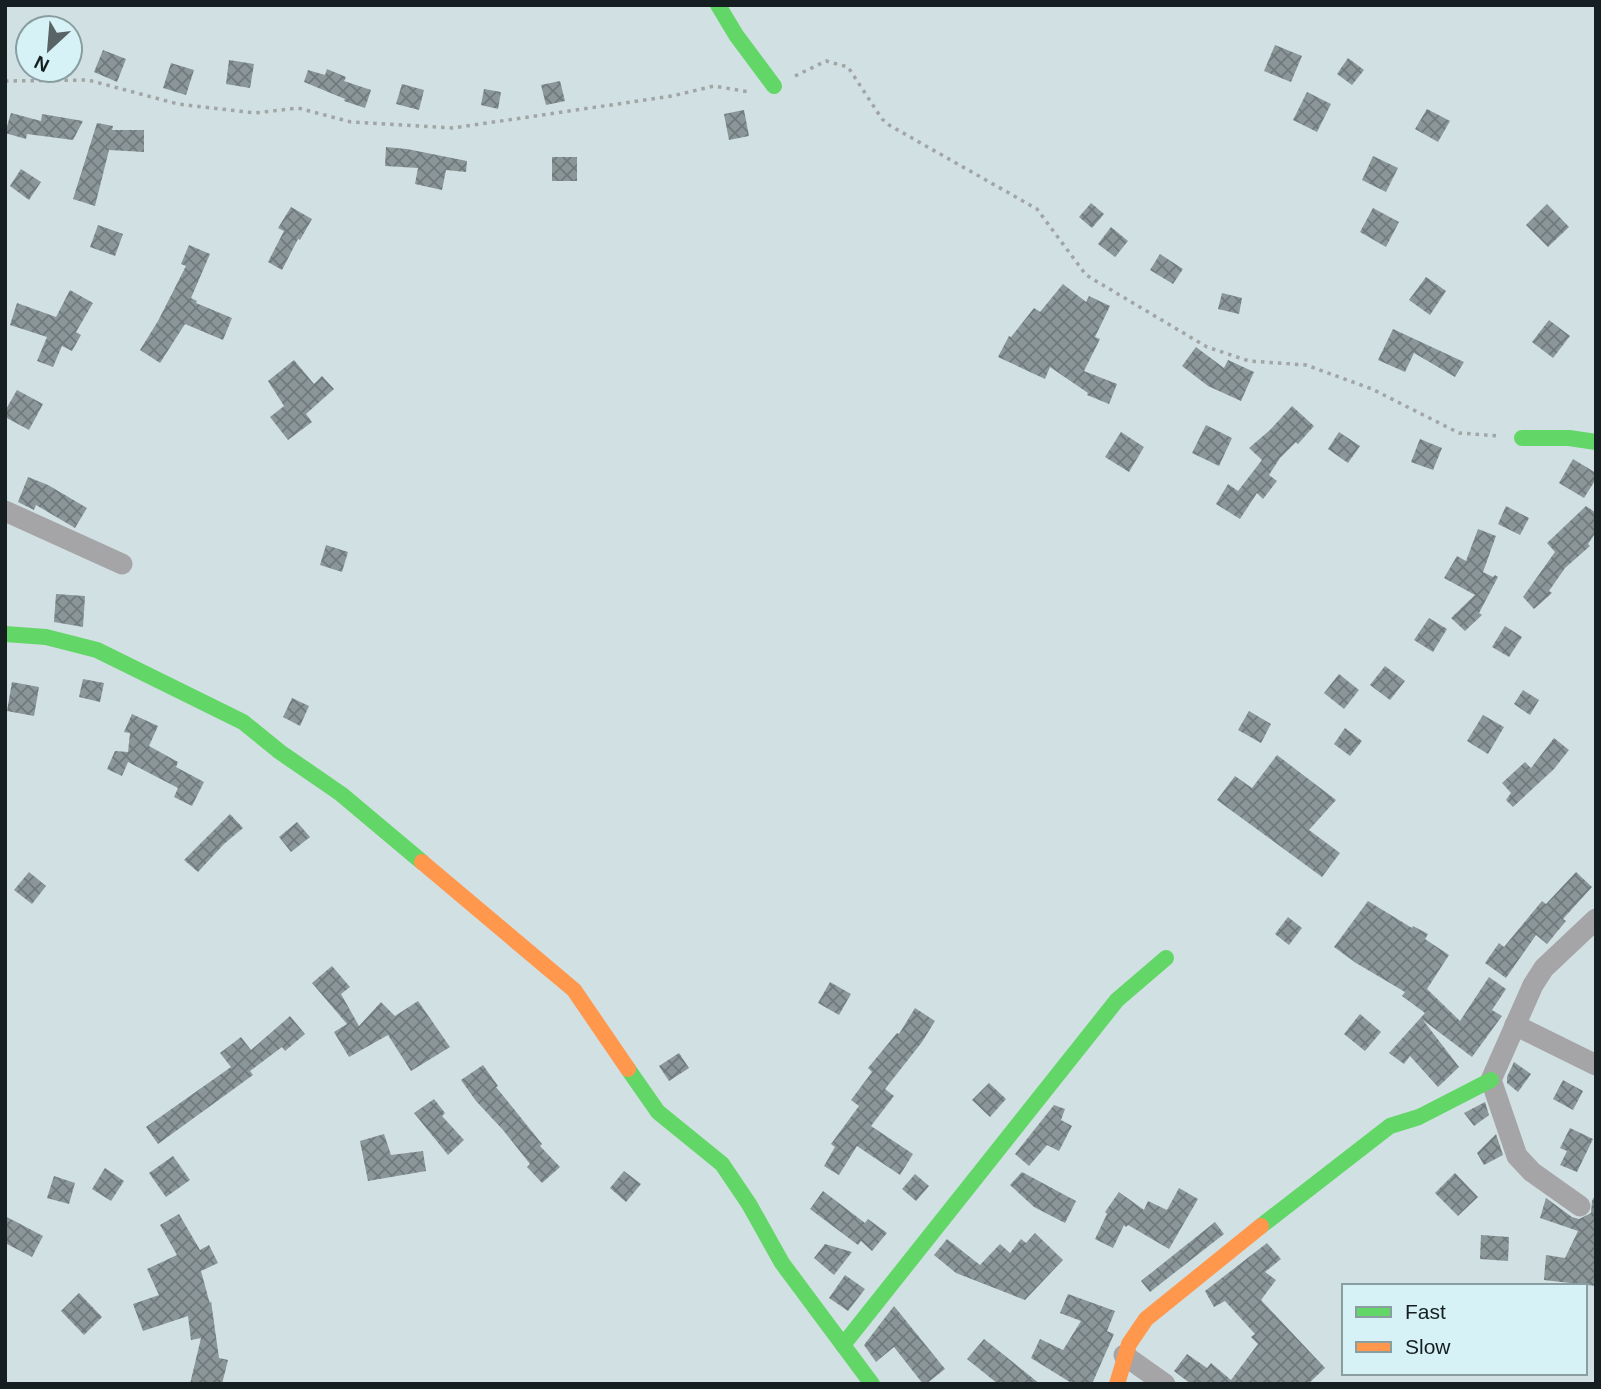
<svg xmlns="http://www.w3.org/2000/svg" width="1601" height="1389" viewBox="0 0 1601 1389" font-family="Arial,sans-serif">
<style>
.building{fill:url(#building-cross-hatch)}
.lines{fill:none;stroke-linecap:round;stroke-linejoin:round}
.path{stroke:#a1a5a6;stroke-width:3.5;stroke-dasharray:3.5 5;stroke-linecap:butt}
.street{stroke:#a5a4a6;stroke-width:21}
.fast{stroke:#63d668;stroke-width:16}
.slow{stroke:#ff974d;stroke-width:16}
</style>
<defs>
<pattern id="building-cross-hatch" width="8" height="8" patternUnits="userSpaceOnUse" patternTransform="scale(1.75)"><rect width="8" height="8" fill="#8b9698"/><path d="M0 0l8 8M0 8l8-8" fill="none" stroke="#707a7c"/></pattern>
</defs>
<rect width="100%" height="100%" fill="#d1e0e2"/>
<!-- building -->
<g class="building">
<polygon points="1275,45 1302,56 1291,82 1264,71"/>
<polygon points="103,50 126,59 117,82 94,72"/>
<polygon points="1348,58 1364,70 1352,85 1337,74"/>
<polygon points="229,60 254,64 250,88 226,84"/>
<polygon points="171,63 194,70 186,95 163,88"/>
<polygon points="327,69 346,77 344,81 371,90 365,108 344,101 345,99 304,82 308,70 325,75"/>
<polygon points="560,81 565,101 546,105 541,85"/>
<polygon points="402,84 424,90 419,110 396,104"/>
<polygon points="484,89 501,92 498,109 481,105"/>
<polygon points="1307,92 1331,104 1317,132 1293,120"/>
<polygon points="1427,109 1450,121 1438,142 1415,129"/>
<polygon points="744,110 749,136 729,140 724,114"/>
<polygon points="11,113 41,121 42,114 83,121 73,140 27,134 26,139 5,133"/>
<polygon points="97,123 113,126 112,130 144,130 144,152 109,150 95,206 73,199"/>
<polygon points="386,147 407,149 467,161 466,172 446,170 442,190 415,184 418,168 385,166"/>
<polygon points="1373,156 1398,168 1386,192 1362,180"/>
<rect x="552" y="157" width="25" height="24"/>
<polygon points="21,169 41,182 29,200 10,186"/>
<polygon points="1091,203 1104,214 1092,228 1079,217"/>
<polygon points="1547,204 1569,227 1548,247 1526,225"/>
<polygon points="291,207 312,219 300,240 298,239 282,270 268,262 284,231 278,228"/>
<polygon points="1373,208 1399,222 1386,247 1360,232"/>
<polygon points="98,225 123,234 115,256 90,247"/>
<polygon points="1111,227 1128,241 1115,257 1098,244"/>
<polygon points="189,245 210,254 191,298 197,301 196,303 232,318 223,340 185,324 160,363 140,350 158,321 186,266 181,264"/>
<polygon points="1160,254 1183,269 1173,284 1150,270"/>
<polygon points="1426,277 1446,291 1430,315 1409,300"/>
<polygon points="1063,284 1086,302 1089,296 1110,306 1095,337 1100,339 1084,371 1117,384 1109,404 1087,395 1088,393 1050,367 1045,379 998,357 1009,336 1011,337 1034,308 1040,312"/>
<polygon points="70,290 93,303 76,332 81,335 72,351 62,346 53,367 37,361 47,337 10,325 17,303 56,317"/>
<polygon points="1222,293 1242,298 1239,314 1218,309"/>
<polygon points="1549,320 1570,336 1553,358 1532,342"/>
<polygon points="1393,329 1464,362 1455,377 1414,353 1405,372 1378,360"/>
<polygon points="1196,347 1224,368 1228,360 1254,372 1241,401 1208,386 1182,366"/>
<polygon points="294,360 314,384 322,376 334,389 306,414 312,422 288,440 270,417 284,406 268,381"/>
<polygon points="17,390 43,404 29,430 5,417 5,411"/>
<polygon points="1292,406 1314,426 1298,444 1296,442 1280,458 1269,475 1277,481 1263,499 1257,493 1240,519 1216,504 1228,484 1238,491 1262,460 1249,448 1270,430"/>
<polygon points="1206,425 1232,438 1219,466 1192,453"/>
<polygon points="1121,432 1144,447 1129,472 1105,457"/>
<polygon points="1339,432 1360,446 1348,463 1328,449"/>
<polygon points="1420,439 1442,448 1433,470 1411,462"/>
<polygon points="1573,459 1596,473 1596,479 1584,498 1559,483"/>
<polygon points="28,477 48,485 87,508 75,528 36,505 34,510 18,502"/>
<polygon points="1506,506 1529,518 1520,535 1498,524"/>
<polygon points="1586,506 1596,513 1596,532 1588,544 1590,546 1565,568 1549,591 1552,593 1534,609 1523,597 1555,552 1547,543"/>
<polygon points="1478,529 1496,536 1483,572 1493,577 1495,575 1498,577 1479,613 1482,615 1465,631 1451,618 1475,595 1444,578 1457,556 1466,561"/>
<polygon points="326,545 348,552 342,572 320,565"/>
<polygon points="56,594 85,596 83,627 54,622"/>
<polygon points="1429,618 1447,629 1433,652 1414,640"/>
<polygon points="1505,626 1522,637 1509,657 1492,647"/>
<polygon points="1385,666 1405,681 1390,700 1370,685"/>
<polygon points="1339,674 1359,690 1344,709 1324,693"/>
<polygon points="83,679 104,683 100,702 79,697"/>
<polygon points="12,682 39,687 34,716 7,711"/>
<polygon points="1523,690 1539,700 1530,715 1514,704"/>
<polygon points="292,698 309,706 300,726 283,717"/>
<polygon points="1249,711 1271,724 1261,743 1238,730"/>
<polygon points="132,714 158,726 149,746 178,762 176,767 204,782 192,806 174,797 178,788 128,762 122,776 107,769 115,751 128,752 130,733 124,732"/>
<polygon points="1483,715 1504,727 1488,754 1467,741"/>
<polygon points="1345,728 1362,741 1350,756 1334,744"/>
<polygon points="1554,738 1569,750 1554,769 1513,807 1506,800 1511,793 1502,783 1525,762 1531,768"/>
<polygon points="1277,755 1336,800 1309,830 1340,853 1322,877 1217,800 1235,776 1252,788"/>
<polygon points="230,814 243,828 224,844 198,872 184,860"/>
<polygon points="297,822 310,837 291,852 279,837"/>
<polygon points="29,872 46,886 32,904 14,890"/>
<polygon points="1576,872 1592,887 1563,919 1566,921 1547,944 1536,935 1506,978 1485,963 1499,943 1504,947 1542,901 1546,904"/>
<polygon points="1368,901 1412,928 1413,926 1428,934 1425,939 1449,955 1427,989 1460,1021 1489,977 1506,989 1492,1010 1502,1016 1472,1057 1423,1020 1459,1067 1438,1087 1410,1056 1404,1064 1389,1053 1425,1013 1402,996 1405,992 1356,963 1334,947"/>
<polygon points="1288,917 1302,928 1289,945 1275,934"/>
<polygon points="332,966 350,987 341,994 359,1026 381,1002 395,1016 418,1001 450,1047 411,1071 388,1035 349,1057 334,1032 347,1024 312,983"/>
<polygon points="830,982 851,994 839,1015 818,1003"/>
<polygon points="915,1008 935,1021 922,1042 885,1089 894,1096 871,1126 913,1154 900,1175 857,1146 839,1175 824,1166 835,1147 831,1144 859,1106 851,1100 872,1072 868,1068 897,1033 899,1034"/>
<polygon points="1360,1014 1381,1032 1365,1051 1344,1034"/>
<polygon points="290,1016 305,1034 285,1051 282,1047 250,1071 253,1075 158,1144 146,1127 231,1067 220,1053 241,1037 251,1050"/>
<polygon points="679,1053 689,1068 669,1081 659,1066"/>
<polygon points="1514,1062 1531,1074 1518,1092 1507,1083 1507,1077"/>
<polygon points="483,1065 498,1086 496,1087 542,1144 540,1146 560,1167 542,1183 527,1167 530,1164 503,1130 476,1101 461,1080"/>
<polygon points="1563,1080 1583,1091 1573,1110 1553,1099"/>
<polygon points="989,1083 1006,1099 990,1117 972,1100"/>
<polygon points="434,1099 445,1113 442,1116 464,1140 448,1155 414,1113"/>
<polygon points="1485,1102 1489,1115 1474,1126 1464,1113"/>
<polygon points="1054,1105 1065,1109 1061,1120 1072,1126 1059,1151 1047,1145 1029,1166 1015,1154"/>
<polygon points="1570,1128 1593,1139 1577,1172 1560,1165 1567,1151 1560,1148"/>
<polygon points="384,1134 391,1155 423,1151 426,1171 368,1181 360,1141"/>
<polygon points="1496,1134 1503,1155 1484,1165 1477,1153"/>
<polygon points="173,1156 190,1180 166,1197 149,1173"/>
<polygon points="105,1168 124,1181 111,1201 92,1189"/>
<polygon points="624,1171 641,1184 626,1202 610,1188"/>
<polygon points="1022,1172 1076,1201 1065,1223 1034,1207 1010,1185"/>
<polygon points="1455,1173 1478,1197 1458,1216 1435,1193"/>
<polygon points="915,1174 929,1186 916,1201 902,1189"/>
<polygon points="54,1176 75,1183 69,1204 47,1198"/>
<polygon points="1179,1188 1198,1199 1169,1249 1128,1225 1126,1227 1124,1225 1113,1248 1095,1239 1107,1214 1105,1212 1119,1192 1144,1210 1148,1201 1167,1210"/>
<polygon points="823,1191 865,1223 868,1219 887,1233 872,1251 861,1241 858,1245 810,1209"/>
<polygon points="1596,1193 1596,1286 1544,1280 1546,1255 1565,1258 1578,1231 1540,1218 1546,1198 1572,1217 1579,1219 1591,1213 1592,1201"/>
<polygon points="179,1214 200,1250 209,1245 218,1263 201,1271 210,1304 211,1301 219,1358 228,1360 222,1384 190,1384 201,1338 191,1340 188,1316 143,1331 133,1304 159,1295 147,1269 177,1255 160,1225"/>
<polygon points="5,1216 43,1236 32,1257 5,1243"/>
<polygon points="1215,1222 1224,1234 1150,1292 1141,1281"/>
<polygon points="1035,1233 1063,1260 1025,1300 956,1273 934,1255 947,1239 980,1265 1000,1244 1010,1253 1021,1239 1026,1243"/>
<polygon points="1481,1235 1509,1237 1508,1261 1480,1259"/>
<polygon points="1267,1243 1281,1259 1265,1272 1276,1280 1261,1300 1325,1368 1308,1384 1191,1384 1174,1371 1187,1354 1207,1368 1211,1363 1231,1380 1258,1344 1251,1337 1255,1334 1225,1301 1214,1307 1205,1291"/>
<polygon points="825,1244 852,1252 834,1275 814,1258"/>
<polygon points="845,1275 865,1289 848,1311 829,1298"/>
<polygon points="79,1293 102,1317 84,1335 61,1311"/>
<polygon points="1068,1294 1115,1311 1107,1331 1114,1334 1092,1384 1073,1384 1031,1358 1040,1339 1063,1350 1081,1321 1060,1313"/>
<polygon points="894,1306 945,1369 926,1384 923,1384 894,1347 876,1362 864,1345"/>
<polygon points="984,1339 1040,1384 998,1384 967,1359"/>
</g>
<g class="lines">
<!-- path -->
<g class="path">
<polyline points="795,76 826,61 848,67 882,119 889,125 1037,209 1086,275 1207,347 1249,361 1306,365 1372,389 1459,433 1499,436"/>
<polyline points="5,81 88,80 178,104 255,113 298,108 351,122 453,128 672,96 714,86 749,92"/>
</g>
<!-- street -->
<g class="street">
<polyline points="5,511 122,564"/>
<polyline points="1515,1025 1596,1065"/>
<polyline points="1580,1206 1532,1172 1517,1156 1491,1080 1533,985 1544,968 1596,919"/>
<polyline points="1124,1355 1165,1384"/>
</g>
<!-- fast -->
<g class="fast">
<polyline points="718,5 736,35 774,86"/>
<polyline points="1522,438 1569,438 1596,442"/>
<polyline points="5,634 46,637 97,650 243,722 280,752 341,794 422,862"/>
<polyline points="628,1069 658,1112 722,1164 749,1204 782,1263 872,1384"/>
<polyline points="1261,1226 1390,1126 1419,1117 1491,1080"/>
<polyline points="843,1345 1117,1000 1166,958"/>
</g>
<!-- slow -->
<g class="slow">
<polyline points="422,862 574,990 628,1069"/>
<polyline points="1117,1384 1129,1344 1146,1319 1261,1226"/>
</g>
</g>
<!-- border -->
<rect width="1601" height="1389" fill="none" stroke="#151f21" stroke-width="14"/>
<!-- legend -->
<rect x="1342" y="1284" width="245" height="91" fill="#d7f2f7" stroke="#899ea1" stroke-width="2"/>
<rect x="1356" y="1307" width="35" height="10" fill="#63d668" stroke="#899ea1" stroke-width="2"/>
<text x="1405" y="1319" font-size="21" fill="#151f21">Fast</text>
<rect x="1356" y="1342" width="35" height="10" fill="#ff974d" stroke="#899ea1" stroke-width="2"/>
<text x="1405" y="1354" font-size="21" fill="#151f21">Slow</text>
<!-- north arrow -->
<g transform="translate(49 49) rotate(206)"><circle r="33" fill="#d7f2f7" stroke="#899ea1" stroke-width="2"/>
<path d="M0-5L12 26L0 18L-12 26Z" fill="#576365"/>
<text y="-10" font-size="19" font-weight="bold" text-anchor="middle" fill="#151f21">N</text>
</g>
</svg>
